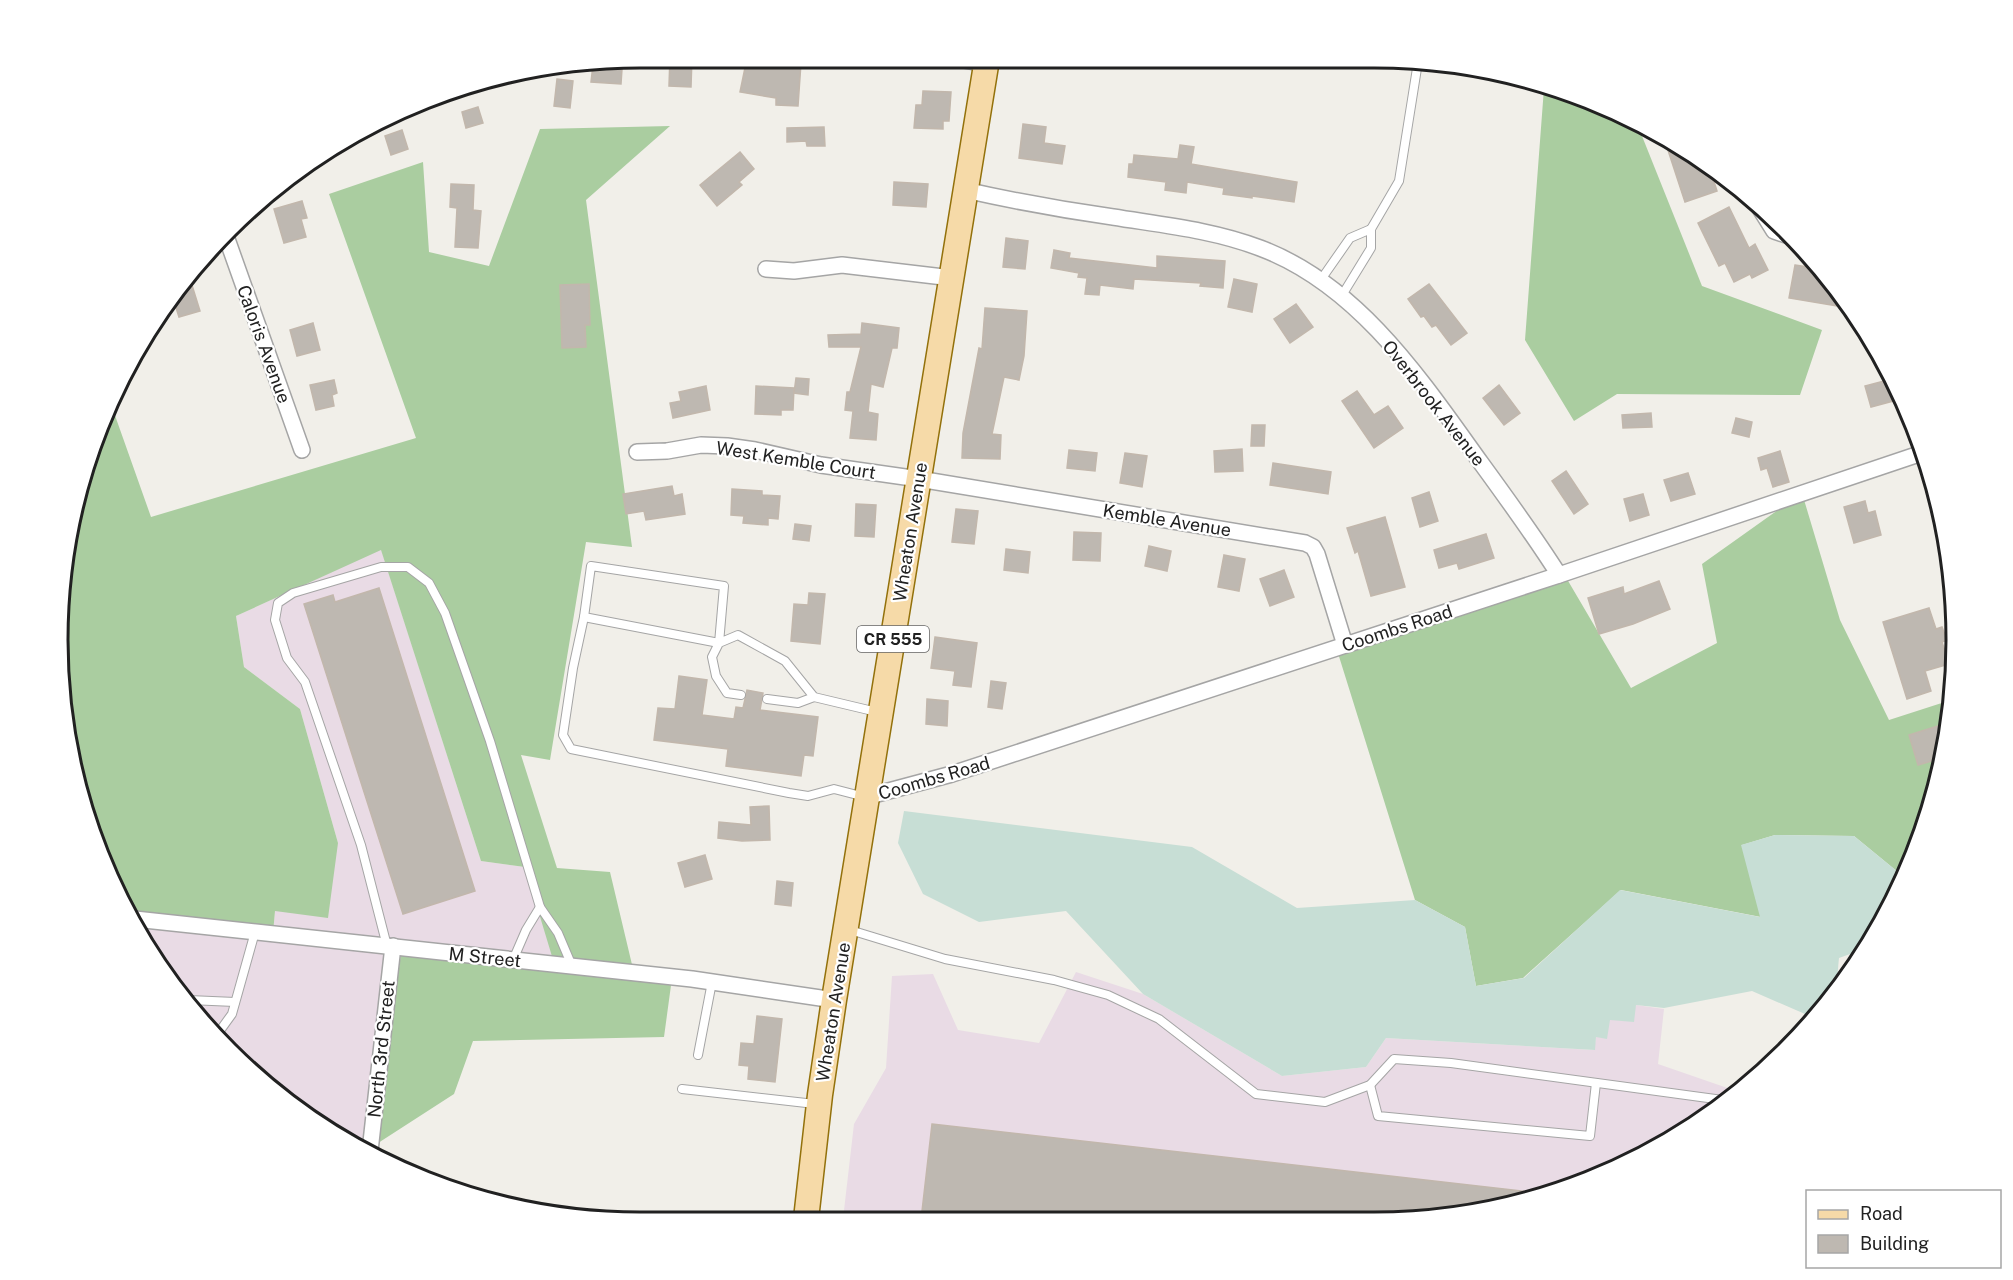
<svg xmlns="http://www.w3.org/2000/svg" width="2013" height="1280" viewBox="0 0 2013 1280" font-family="'Public Sans',sans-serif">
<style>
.industrial{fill:#e9dbe5}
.forest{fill:#aacda0}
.wetland{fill:#c7ded5}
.building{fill:#beb8b1;stroke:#c2b7ac;stroke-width:1.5}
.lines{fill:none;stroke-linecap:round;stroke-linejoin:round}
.lane-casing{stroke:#a5a5a5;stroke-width:10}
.street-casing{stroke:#a5a5a5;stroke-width:18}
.primary-casing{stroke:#93710b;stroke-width:27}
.lane{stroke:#fff;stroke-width:8}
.street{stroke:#fff;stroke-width:15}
.primary{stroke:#f6daa8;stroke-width:24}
.labels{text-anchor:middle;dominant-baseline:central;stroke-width:4.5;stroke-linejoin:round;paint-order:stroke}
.shield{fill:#fff;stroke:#646464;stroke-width:1.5}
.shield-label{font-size:16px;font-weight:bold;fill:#212121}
.street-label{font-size:18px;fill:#212121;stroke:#fff}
.rim{fill:none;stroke:#212121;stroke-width:3}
</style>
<rect width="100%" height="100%" fill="#f1efe9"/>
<!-- industrial -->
<g class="industrial">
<polygon points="381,549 481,861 525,867 555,963 402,947 374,1154 285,1102 155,964 136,921 273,932 275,911 338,843 300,709 244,667 236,616"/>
<polygon points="1076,972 1143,994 1282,1076 1366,1067 1386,1038 1594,1050 1596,1037 1610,1019 1636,1005 1664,1009 1658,1064 1739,1092 1728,1102 1631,1163 1524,1203 1411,1222 843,1219 854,1124 886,1068 892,976 933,974 958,1030 1039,1043"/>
</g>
<!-- forest -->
<g class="forest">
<polygon points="1544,88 1596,102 1638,126 1702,286 1822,330 1800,395 1617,394 1574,421 1525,340"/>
<polygon points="670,126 586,200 632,547 586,542 550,760 521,755 557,868 610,872 634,973 672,978 664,1037 473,1041 454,1094 375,1145 402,946 554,963 525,867 481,861 381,550 236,616 244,667 300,709 338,843 328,918 275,911 273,933 136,921 77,791 58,602 88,452 112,407 151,517 416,438 329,194 423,162 429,252 489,266 540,129"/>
<polygon points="1802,493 1840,620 1889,720 1951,700 1936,791 1904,877 1854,836 1775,835 1742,845 1761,917 1621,890 1523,978 1476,986 1465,927 1415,900 1337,650 1564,574 1631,688 1717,643 1702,564"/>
</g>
<!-- wetland -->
<path class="wetland" d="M904,811L1192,847L1297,908L1415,900L1465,927L1476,986L1524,978L1620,890L1760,917L1741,845L1775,835L1854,836L1904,877L1896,898L1864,949L1839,958C1835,997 1842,996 1805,1014L1752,991L1664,1008L1636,1005L1634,1022L1610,1020L1607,1039L1596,1037L1595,1050L1386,1038L1366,1067L1282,1076L1143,994L1066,911L979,922L923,894L898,843Z"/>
<!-- building -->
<g class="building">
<polygon points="670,57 692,57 691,87 669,86"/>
<polygon points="747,58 801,63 798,106 776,105 776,98 740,92"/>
<polygon points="614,61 613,68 622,69 621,84 591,82 593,65"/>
<polygon points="557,79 573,81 570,108 554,106"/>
<polygon points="923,91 951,92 949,121 943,121 943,129 914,128 916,105 922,105"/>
<polygon points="478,107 483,123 466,128 462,112"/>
<polygon points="1023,124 1046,127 1044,143 1065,146 1062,164 1019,158"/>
<polygon points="824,127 825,146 807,146 806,141 787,142 787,128"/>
<polygon points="402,130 408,149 391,155 385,136"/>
<polygon points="1665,141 1709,166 1717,191 1685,202"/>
<polygon points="1180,145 1194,147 1191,164 1297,182 1294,202 1252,196 1252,198 1223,194 1224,188 1187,182 1186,193 1165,190 1166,182 1128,177 1129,164 1133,164 1134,155 1178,159"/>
<polygon points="740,152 754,169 739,182 742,185 717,206 700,185"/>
<polygon points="894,182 928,184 926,207 893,205"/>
<polygon points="451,184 474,185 473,210 481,211 478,248 455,247 457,208 450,207"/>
<polygon points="302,201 307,218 301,219 306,237 284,243 274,209"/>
<polygon points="1729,207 1749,248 1755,244 1768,270 1752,278 1750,274 1734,282 1725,263 1719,266 1698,223"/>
<polygon points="1006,238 1028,241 1025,269 1003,267"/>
<polygon points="1054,250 1070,253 1069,258 1157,268 1157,256 1225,261 1223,288 1200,286 1201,283 1134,279 1133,289 1100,285 1099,295 1085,294 1087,278 1078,277 1079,273 1051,268"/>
<polygon points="1795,265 1821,269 1849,308 1789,298"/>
<polygon points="1234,279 1257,284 1252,312 1228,307"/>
<polygon points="191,282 200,311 179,317 172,295 177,286"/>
<polygon points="589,284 590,325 585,325 586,347 562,348 560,285"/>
<polygon points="1429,284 1467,333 1451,345 1436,325 1432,327 1424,316 1421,317 1408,299"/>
<polygon points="1296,304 1313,327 1290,343 1274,319"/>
<polygon points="985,308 1027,311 1024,356 1019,380 1004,377 992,434 1001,435 1000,459 962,458 963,433 979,348 982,349"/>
<polygon points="313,323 320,350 297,356 290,330"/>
<polygon points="862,323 899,328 897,348 892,348 883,387 871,384 868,412 878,414 876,440 850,438 853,411 845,410 847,392 850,392 861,347 829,347 828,335 861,334"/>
<polygon points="796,378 809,379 808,395 794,393"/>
<polygon points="1892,379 1901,399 1871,407 1865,386"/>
<polygon points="334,380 337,393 332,395 334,406 316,410 310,385"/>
<polygon points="1499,385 1520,413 1504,425 1483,398"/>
<polygon points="706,386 710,410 673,418 670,403 681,401 679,392"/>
<polygon points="756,386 794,388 793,410 781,410 781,415 755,414"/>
<polygon points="1357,391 1374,415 1388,406 1403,428 1374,448 1342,401"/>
<polygon points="1651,413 1652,427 1623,428 1622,415"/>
<polygon points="1736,418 1752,422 1749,437 1732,433"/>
<polygon points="1252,425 1265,425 1264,446 1251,446"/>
<polygon points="1242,449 1243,471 1215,472 1214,451"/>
<polygon points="1069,450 1097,453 1095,471 1067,468"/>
<polygon points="1780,451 1789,482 1773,487 1767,468 1761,470 1758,458"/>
<polygon points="1125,453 1147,456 1142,487 1120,483"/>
<polygon points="1273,463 1331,472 1328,494 1270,485"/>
<polygon points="1566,471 1588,504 1574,514 1552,481"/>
<polygon points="1688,473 1695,494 1671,501 1664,480"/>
<polygon points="672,486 674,496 682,494 685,514 646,520 644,511 626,514 623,494"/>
<polygon points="732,489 762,491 762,495 780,496 778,519 768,518 768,525 743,523 744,516 731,515"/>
<polygon points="1429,492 1438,521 1420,527 1412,498"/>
<polygon points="1643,494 1649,515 1630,521 1624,499"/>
<polygon points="1865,501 1868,513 1875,511 1881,535 1854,543 1844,507"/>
<polygon points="856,504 876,505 874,537 855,536"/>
<polygon points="956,509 978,511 974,544 952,542"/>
<polygon points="1385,517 1405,587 1371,596 1358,551 1355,553 1347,528"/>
<polygon points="795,524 811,526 809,541 793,539"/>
<polygon points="1074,532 1101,533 1100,561 1073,560"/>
<polygon points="1486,534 1494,558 1459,569 1457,563 1439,568 1434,550"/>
<polygon points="1149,546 1171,551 1167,571 1145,566"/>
<polygon points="1006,549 1030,552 1028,573 1004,570"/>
<polygon points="1224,555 1245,559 1239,591 1218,587"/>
<polygon points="1284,570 1294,597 1270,606 1260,579"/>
<polygon points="1659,581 1670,609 1633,624 1599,634 1588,598 1623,587 1624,594"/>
<polygon points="379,588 475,891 403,914 304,604 333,595 335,602"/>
<polygon points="809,593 825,594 820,644 791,641 794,604 808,605"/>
<polygon points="1929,608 1936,629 1942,627 1947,640 1942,642 1949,664 1925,671 1931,691 1907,699 1883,622"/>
<polygon points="935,637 977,643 971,687 953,685 955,671 931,668"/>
<polygon points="679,676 707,680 702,715 734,719 736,707 743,708 747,690 763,693 760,710 818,717 813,756 804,755 801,776 726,766 728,749 654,740 658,708 675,709"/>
<polygon points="991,681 1006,683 1002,709 988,707"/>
<polygon points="927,699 948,701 947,726 926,724"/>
<polygon points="1947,723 1942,758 1918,765 1909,735"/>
<polygon points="769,806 770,840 742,841 718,838 719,822 751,825 750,807"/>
<polygon points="705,855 712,879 685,887 678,863"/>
<polygon points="777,881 793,883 791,906 775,904"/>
<polygon points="757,1016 782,1019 775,1082 748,1079 749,1066 739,1065 741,1043 754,1044"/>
<polygon points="932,1124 1549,1194 1524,1203 1411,1222 921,1220"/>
</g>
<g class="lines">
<defs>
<g id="lane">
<polyline points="1320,281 1350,238 1371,229"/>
<polyline points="1341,297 1371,248 1371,229 1399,181 1418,62"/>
<polyline points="584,617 573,668 563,735 571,749 789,793 808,796 834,789 865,797"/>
<polyline points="741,695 727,693 716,676 712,657 719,643 724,586 591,566 584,617 719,643 738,635 785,661 814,697 877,712"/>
<polyline points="767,699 798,703 814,697"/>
<polyline points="850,930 945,959 1054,980 1108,995 1159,1019 1256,1094 1325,1102 1370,1085 1394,1059 1451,1063 1730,1101"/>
<polyline points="387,946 361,845 305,682 287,658 275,620 278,603 293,593 381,567 408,567 429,583 445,613 490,741 540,907"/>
<polyline points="513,960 526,930 540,907 558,933 572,966"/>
<polyline points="189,1000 235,1002"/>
<polyline points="219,1032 232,1014 255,932"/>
<polyline points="698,1055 712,982"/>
<polyline points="1370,1085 1378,1116 1590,1136 1596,1083"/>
<polyline points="682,1089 815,1104"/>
</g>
<g id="street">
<polyline points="958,59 986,64"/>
<path d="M965,190C1014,201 1063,210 1113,217C1162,225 1213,230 1260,248C1359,285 1422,381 1481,463C1508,500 1535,537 1559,575"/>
<polyline points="1759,207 1774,231 1792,237"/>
<polyline points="227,239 302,450"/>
<polyline points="766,269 794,271 842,265 952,278"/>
<polyline points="637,452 667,451 701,445 727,446 755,450 821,465 919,479 1305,543 1313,547 1317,554 1345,645"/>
<polyline points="866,797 952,774 1559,575 1925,452"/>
<polyline points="135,919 692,979 834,1000"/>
<polyline points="370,1151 393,946"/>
</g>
<polyline id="primary" points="806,1219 820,1095 834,1000 987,59"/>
</defs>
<!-- lane casing -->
<use href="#lane" class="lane-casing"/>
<!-- street casing -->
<use href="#street" class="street-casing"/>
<!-- primary casing -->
<use href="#primary" class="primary-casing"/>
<!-- lane -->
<use href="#lane" class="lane"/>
<!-- street -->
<use href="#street" class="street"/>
<!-- primary -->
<use href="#primary" class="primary"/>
</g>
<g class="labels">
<!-- shield labels -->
<rect class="shield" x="857" y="626" width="72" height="26" rx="4.5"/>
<g class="shield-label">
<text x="893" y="639">CR 555</text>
</g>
<!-- street labels -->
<g class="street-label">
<text transform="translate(264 344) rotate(70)">Caloris Avenue</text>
<text transform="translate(1434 403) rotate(52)">Overbrook Avenue</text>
<text transform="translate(796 460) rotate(9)">West Kemble Court</text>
<text transform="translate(1167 520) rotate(9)">Kemble Avenue</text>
<text transform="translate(910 532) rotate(-81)">Wheaton Avenue</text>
<text transform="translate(1397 628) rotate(-18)">Coombs Road</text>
<text transform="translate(934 778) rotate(-16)">Coombs Road</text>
<text transform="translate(485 957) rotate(6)">M Street</text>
<text transform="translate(833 1012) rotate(-81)">Wheaton Avenue</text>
<text transform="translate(381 1049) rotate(-84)">North 3rd Street</text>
</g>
</g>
<!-- crop -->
<path d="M0 0H2013V1280H0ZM640 68H1374A572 572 0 0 1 1946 640V640A572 572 0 0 1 1374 1212H640A572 572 0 0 1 68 640V640A572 572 0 0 1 640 68Z" fill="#fff" fill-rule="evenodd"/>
<path class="rim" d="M640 68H1374A572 572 0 0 1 1946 640V640A572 572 0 0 1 1374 1212H640A572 572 0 0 1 68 640V640A572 572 0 0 1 640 68Z"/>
<!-- legend -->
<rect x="1806" y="1190" width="195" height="78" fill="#ffffff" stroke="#a6a6a6" stroke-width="1.5"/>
<rect x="1818" y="1210" width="30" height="9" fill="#f6daa8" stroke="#a6a6a6" stroke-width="1.5"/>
<text x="1860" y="1220" font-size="18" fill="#212121">Road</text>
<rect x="1818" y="1235" width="30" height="18" fill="#beb8b1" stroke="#a6a6a6" stroke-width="1.5"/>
<text x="1860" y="1250" font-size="18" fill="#212121">Building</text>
</svg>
